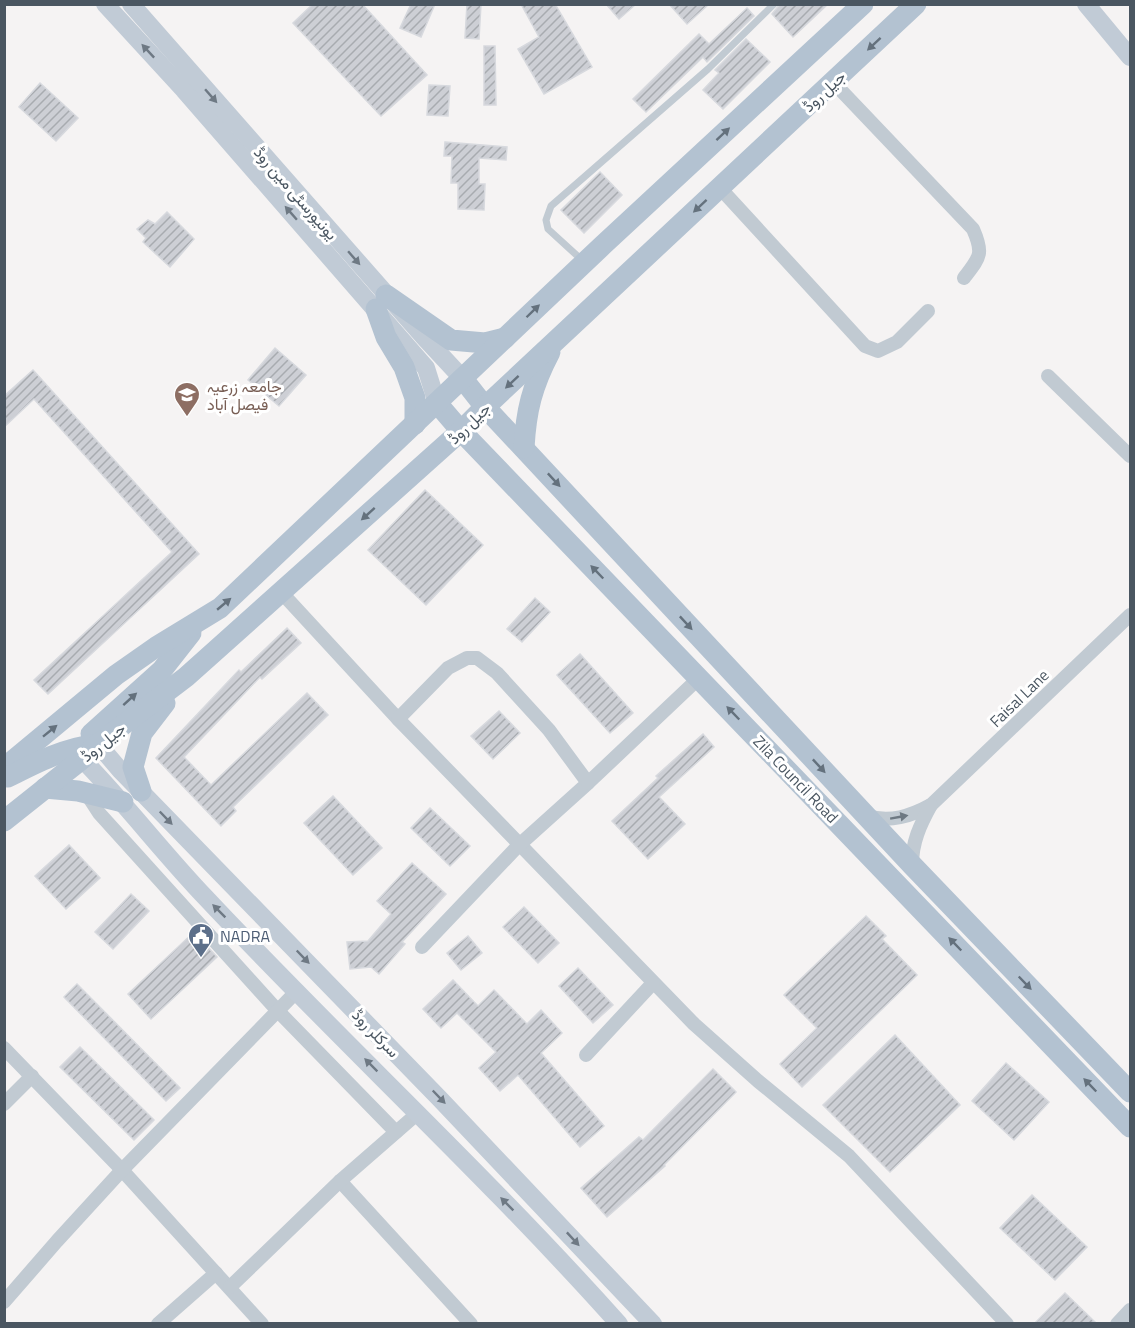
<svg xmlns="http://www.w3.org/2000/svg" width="1135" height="1328" viewBox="0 0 1135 1328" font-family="'Titillium Web',Vazirmatn,sans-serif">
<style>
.building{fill:url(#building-hatch);stroke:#d7d9de;stroke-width:1.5}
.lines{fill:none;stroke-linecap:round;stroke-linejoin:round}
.lane{stroke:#c1cad2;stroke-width:7}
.street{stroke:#c1cad2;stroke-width:14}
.secondary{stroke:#c1cbd6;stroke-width:18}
.primary{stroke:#b3c2d1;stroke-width:21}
.oneway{fill:#64717d}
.oneway2{fill:#6e7984}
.oneway3{fill:#6e7983}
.labels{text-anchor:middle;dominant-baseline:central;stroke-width:6;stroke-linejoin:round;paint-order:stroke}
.street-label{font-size:16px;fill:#4a5661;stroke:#fff}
.education-label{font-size:16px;fill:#785e54;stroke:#fff;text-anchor:start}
.service-label{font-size:16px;fill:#4e5e75;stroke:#fff;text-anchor:start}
</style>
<defs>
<pattern id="building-hatch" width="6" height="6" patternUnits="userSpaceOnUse" patternTransform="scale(1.5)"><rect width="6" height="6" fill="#cdcfd5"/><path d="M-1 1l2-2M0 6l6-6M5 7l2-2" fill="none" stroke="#a8abb0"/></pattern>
</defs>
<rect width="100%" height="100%" fill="#f5f3f3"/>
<!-- building -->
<g class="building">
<polygon points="313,4 362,4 427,75 381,116 293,23"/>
<polygon points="411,4 435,4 421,37 400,28"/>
<polygon points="467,4 481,4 479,39 465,38"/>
<polygon points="521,4 555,4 592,67 544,94 518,49 539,37"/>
<polygon points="606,4 636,4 619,19"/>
<polygon points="669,4 709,4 687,24"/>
<polygon points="780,4 828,4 793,37 772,14"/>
<polygon points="747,8 754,16 707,62 703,57 646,112 633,99 699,34 709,44"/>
<polygon points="746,39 770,62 723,109 703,90 719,73 715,70"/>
<polygon points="484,46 495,46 496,105 484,105"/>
<polygon points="40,83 78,118 56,141 19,107"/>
<polygon points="429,85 450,86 448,116 427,115"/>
<polygon points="445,142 507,147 506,160 479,158 479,184 485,184 484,210 458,209 458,183 451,183 452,156 444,156"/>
<polygon points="600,172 622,195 584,233 561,210"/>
<polygon points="167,212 194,239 170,267 143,242 146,238 137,229 148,220 155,224"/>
<polygon points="275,348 306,375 279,406 248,380"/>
<polygon points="33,370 199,554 48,694 34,680 172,552 34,399 4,427 4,396"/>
<polygon points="425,490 483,545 426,605 368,550"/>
<polygon points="535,598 550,612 522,642 507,629"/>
<polygon points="287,628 301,643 262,679 260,677 184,757 211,785 307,693 328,715 233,807 236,811 221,826 156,758 239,670 241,672"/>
<polygon points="580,654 633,713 610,733 557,675"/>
<polygon points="499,711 520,733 493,759 471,736"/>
<polygon points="703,734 714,747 659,797 685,824 648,859 612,821 658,778 656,776"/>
<polygon points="333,796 382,848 353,875 304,823"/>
<polygon points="430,808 470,846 450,866 411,828"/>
<polygon points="69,845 100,878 66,909 35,876"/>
<polygon points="412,863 446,894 402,942 405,944 379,974 371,967 350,969 347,942 368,941 391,914 377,901"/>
<polygon points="131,894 149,911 113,949 95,932"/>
<polygon points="524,907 559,943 538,963 503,927"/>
<polygon points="866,916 886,936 882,939 917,975 802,1087 780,1064 817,1028 784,995"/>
<polygon points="194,932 217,957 151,1019 128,994"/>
<polygon points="468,936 482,953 461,970 447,953"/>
<polygon points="578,968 613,1005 593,1023 559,986"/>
<polygon points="453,980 478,1006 494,990 527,1024 541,1010 562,1033 541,1053 604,1126 580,1147 518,1075 500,1091 479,1068 496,1052 457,1013 441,1028 423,1009"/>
<polygon points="77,984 180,1088 166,1101 64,997"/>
<polygon points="895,1035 960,1105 890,1172 823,1105"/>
<polygon points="80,1047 154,1120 134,1140 60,1067"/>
<polygon points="1006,1063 1049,1102 1014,1140 972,1101"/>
<polygon points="713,1069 736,1092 664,1165 665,1166 607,1217 581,1188 639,1137 643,1140"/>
<polygon points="1032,1195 1087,1247 1055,1280 1000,1228"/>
<polygon points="1065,1293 1096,1323 1035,1323"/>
</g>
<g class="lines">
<!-- lane -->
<polyline class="lane" points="583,261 548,229 546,220 551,206 708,69 774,4"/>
<!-- street -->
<g class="street">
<path d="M833,82L973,229C984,254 980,257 964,278"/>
<polyline points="720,188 865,346 878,351 897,342 928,311"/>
<polyline points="1048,376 1130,456"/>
<polyline points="281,592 398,719 694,1024 758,1081 849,1156 1007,1324"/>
<polyline points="398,719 448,668 467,658 477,658 497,673 549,730 588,783 518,846 422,947"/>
<polyline points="588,783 699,678"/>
<polyline points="86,793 99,813 277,1010 396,1132"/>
<path d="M867,816C890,823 911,816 931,805L1130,615"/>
<path d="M912,865C912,842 920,825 931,805"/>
<polyline points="4,1048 122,1170 262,1324"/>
<polyline points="586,1055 653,983"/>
<polyline points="4,1104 32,1076"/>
<polyline points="340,1181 471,1324"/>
<polyline points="230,1287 340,1181 418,1113"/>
<polyline points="4,1302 57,1241 122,1170 297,991"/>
<polyline points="158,1324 216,1273"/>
<polyline points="1117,1324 1130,1310"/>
</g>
<!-- secondary -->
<g class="secondary">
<polyline points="105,4 184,90 426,368 437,403"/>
<polyline points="131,4 423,336 463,379"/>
<polyline points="1086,4 1130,57"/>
<polyline points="98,744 120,770 439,1098 653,1324"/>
<path d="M82,759C126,804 163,853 206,898C341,1042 487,1176 619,1324"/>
</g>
<!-- primary -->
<g class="primary">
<polyline points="386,295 451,340 485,343 505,338"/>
<polyline points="376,309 386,337 404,367 415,398 415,424"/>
<polyline points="463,379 485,407 912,865 1130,1092"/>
<polyline points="437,403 461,431 1130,1127"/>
<path d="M524,448C526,411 532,386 550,352"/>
<polyline points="91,734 162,670 191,633"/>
<polyline points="4,768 116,675 156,647 220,608 603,245 863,4"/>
<path d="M8,777C37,762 65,748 98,744"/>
<polyline points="45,788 78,791 123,802"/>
<polyline points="141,791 133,767 142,733 165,703"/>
<polyline points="4,821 82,759 98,744 186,677 461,431 485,407 916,4"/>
</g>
</g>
<!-- one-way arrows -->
<defs><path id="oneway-solid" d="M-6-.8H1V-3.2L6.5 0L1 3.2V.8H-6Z" transform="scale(1.5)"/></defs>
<g class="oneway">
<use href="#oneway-solid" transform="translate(874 44) rotate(137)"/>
<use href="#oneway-solid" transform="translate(723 134) rotate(-43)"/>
<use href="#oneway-solid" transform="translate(700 206) rotate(137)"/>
<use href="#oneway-solid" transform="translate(533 311) rotate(-44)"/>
<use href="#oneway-solid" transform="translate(512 382) rotate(137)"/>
<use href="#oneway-solid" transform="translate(554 480) rotate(47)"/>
<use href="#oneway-solid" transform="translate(368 514) rotate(138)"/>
<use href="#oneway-solid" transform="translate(597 572) rotate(-134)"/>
<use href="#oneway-solid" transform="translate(224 604) rotate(-40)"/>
<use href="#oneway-solid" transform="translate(686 623) rotate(47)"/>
<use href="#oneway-solid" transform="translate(130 699) rotate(-42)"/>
<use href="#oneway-solid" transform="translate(733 713) rotate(-134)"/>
<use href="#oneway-solid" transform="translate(50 731) rotate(-39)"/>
<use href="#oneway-solid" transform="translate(819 766) rotate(47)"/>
<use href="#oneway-solid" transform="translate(955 944) rotate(-134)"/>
<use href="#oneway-solid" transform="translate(1025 983) rotate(46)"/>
<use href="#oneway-solid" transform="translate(1090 1085) rotate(-134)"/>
</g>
<g class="oneway2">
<use href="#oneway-solid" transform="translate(148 51) rotate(-133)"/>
<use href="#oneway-solid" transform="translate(211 96) rotate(49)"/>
<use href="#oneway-solid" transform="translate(291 213) rotate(-131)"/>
<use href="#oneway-solid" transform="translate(354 258) rotate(49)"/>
<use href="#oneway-solid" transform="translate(166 818) rotate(46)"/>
<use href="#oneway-solid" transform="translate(219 911) rotate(-135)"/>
<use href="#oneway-solid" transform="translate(303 957) rotate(46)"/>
<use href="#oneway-solid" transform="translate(371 1065) rotate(-135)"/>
<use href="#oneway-solid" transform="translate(439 1097) rotate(46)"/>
<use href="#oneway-solid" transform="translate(507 1204) rotate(-135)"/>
<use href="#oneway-solid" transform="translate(573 1239) rotate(47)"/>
</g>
<use class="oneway3" href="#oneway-solid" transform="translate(899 817) rotate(-10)"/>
<!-- icons -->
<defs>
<symbol id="university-pin" viewBox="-11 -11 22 30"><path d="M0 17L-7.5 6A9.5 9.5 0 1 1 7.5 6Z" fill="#8d6e63" stroke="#fff"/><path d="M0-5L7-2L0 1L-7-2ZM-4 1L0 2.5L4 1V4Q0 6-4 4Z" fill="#fff"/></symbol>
<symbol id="civic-pin" viewBox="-11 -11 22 30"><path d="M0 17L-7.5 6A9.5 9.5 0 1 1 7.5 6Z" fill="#5c6f8a" stroke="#fff"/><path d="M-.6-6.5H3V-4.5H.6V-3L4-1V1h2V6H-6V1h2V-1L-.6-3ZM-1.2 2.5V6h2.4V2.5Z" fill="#fff"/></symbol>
</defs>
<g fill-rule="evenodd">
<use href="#university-pin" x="172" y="380" width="30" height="40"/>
<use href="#civic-pin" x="186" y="921" width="30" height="40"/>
</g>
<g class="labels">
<!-- street labels -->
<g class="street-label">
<text transform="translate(824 91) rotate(-43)">جیل روڈ</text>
<text transform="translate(296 193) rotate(49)">یونیورسٹی مین روڈ</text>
<text transform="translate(469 423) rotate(-44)">جیل روڈ</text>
<text transform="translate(1019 698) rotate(-44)">Faisal Lane</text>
<text transform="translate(103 742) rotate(-39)">جیل روڈ</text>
<text transform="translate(796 779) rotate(46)">Zila Council Road</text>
<text transform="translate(376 1033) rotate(46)">سرکلر روڈ</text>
</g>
<!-- education labels -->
<g class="education-label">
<text x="207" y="386">جامعہ زرعیہ<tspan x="207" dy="18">فیصل آباد</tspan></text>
</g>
<!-- service labels -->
<g class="service-label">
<text x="220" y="936">NADRA</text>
</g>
</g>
<!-- border -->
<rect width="1135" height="1328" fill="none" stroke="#4a5661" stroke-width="12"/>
</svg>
